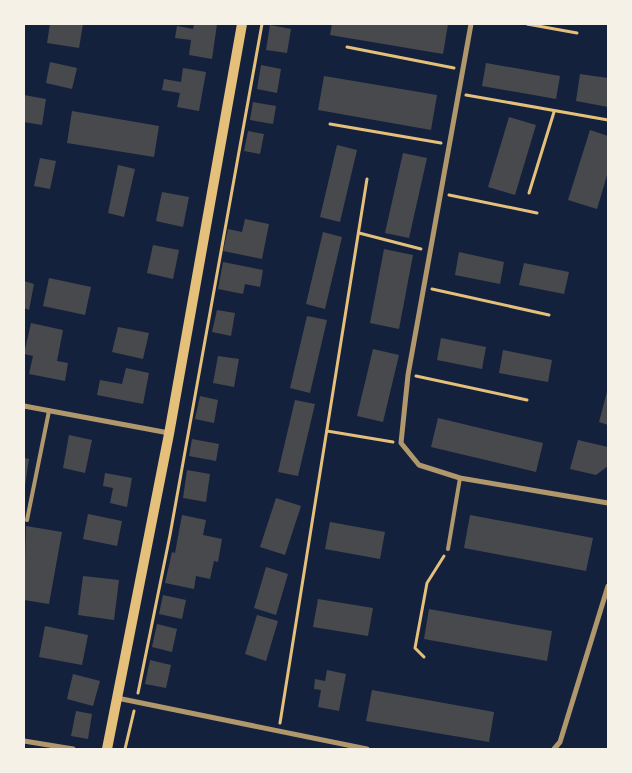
<svg xmlns="http://www.w3.org/2000/svg" width="632" height="773" viewBox="0 0 632 773" font-family="'Nunito Sans',sans-serif">
<style>
.building{fill:#48494c}
.lines{fill:none;stroke-linecap:round;stroke-linejoin:round}
.path{stroke:#e5c07b;stroke-width:3}
.service{stroke:#b1986c;stroke-width:4}
.minor{stroke:#b1986c;stroke-width:5}
.secondary{stroke:#e5c07b;stroke-width:10}
</style>
<rect width="100%" height="100%" fill="#14213d"/>
<!-- building -->
<g class="building">
<polygon points="50,24 83,24 79,48 47,43"/>
<polygon points="194,24 217,24 212,59 189,55 191,40 175,38 177,26 193,29"/>
<polygon points="332,24 448,24 443,54 330,35"/>
<polygon points="270,25 291,29 287,53 266,50"/>
<polygon points="50,62 77,68 72,89 46,83"/>
<polygon points="486,63 560,76 556,99 482,86"/>
<polygon points="261,65 281,69 277,93 257,89"/>
<polygon points="183,68 206,72 199,111 177,107 180,93 162,90 164,79 181,82"/>
<polygon points="580,74 608,78 608,107 576,101"/>
<polygon points="324,76 437,95 431,130 318,110"/>
<polygon points="24,95 46,99 42,125 24,122"/>
<polygon points="253,102 276,106 273,124 250,120"/>
<polygon points="72,111 159,126 154,157 67,143"/>
<polygon points="509,117 536,125 515,195 488,187"/>
<polygon points="590,130 608,136 608,172 597,209 568,200"/>
<polygon points="248,131 264,134 260,154 244,151"/>
<polygon points="337,145 357,150 340,222 320,217"/>
<polygon points="403,153 427,158 409,238 385,233"/>
<polygon points="40,158 56,161 50,189 34,186"/>
<polygon points="118,165 135,169 124,217 108,213"/>
<polygon points="162,192 189,197 183,227 156,221"/>
<polygon points="245,219 269,224 262,259 223,251 228,229 242,232"/>
<polygon points="323,232 342,237 325,309 306,304"/>
<polygon points="153,245 179,250 173,279 147,273"/>
<polygon points="384,249 413,255 399,329 370,323"/>
<polygon points="459,252 504,262 500,284 455,275"/>
<polygon points="223,262 263,270 260,287 245,284 243,294 218,289"/>
<polygon points="524,263 569,272 564,294 519,285"/>
<polygon points="49,278 91,287 85,315 43,306"/>
<polygon points="24,281 34,284 29,310 24,308"/>
<polygon points="217,310 235,313 231,336 212,332"/>
<polygon points="307,316 327,320 310,393 290,388"/>
<polygon points="31,323 63,330 57,361 68,363 65,381 29,374 33,356 24,354"/>
<polygon points="118,327 149,333 143,359 112,352"/>
<polygon points="441,338 486,347 482,369 437,360"/>
<polygon points="373,349 399,355 383,422 357,416"/>
<polygon points="503,350 552,360 548,382 499,373"/>
<polygon points="218,356 239,359 234,387 213,383"/>
<polygon points="126,368 149,373 143,404 97,395 100,380 122,384"/>
<polygon points="608,388 608,425 599,422"/>
<polygon points="200,396 218,400 214,423 195,419"/>
<polygon points="295,400 315,404 298,476 278,472"/>
<polygon points="438,418 543,443 536,472 431,447"/>
<polygon points="69,435 92,440 85,473 63,468"/>
<polygon points="192,439 219,444 216,461 189,456"/>
<polygon points="578,440 608,447 608,466 596,475 570,469"/>
<polygon points="24,458 29,459 25,485 24,484"/>
<polygon points="187,470 210,474 206,502 183,498"/>
<polygon points="105,473 132,478 127,507 110,503 113,488 103,486"/>
<polygon points="276,498 301,506 285,555 260,547"/>
<polygon points="88,514 122,521 117,546 83,539"/>
<polygon points="182,515 206,520 203,535 222,539 218,562 214,561 210,579 196,576 194,589 165,583 172,552 175,553"/>
<polygon points="470,515 593,538 586,571 464,548"/>
<polygon points="330,522 385,532 380,559 325,549"/>
<polygon points="26,526 62,532 49,604 24,600"/>
<polygon points="266,567 288,574 276,615 254,608"/>
<polygon points="83,576 119,580 114,620 78,615"/>
<polygon points="163,595 186,600 182,619 159,614"/>
<polygon points="318,599 373,608 368,636 313,627"/>
<polygon points="429,609 552,631 547,661 424,639"/>
<polygon points="257,615 278,621 266,661 245,654"/>
<polygon points="157,624 177,629 172,652 152,647"/>
<polygon points="45,626 88,635 82,665 39,657"/>
<polygon points="150,660 171,665 166,688 145,684"/>
<polygon points="327,670 346,674 339,711 318,707 321,690 314,689 315,679 325,681"/>
<polygon points="73,674 100,681 93,706 67,699"/>
<polygon points="372,690 494,712 489,742 366,721"/>
<polygon points="76,711 92,714 88,739 71,736"/>
</g>
<g class="lines">
<!-- path -->
<g class="path">
<polyline points="527,24 577,33"/>
<polyline points="347,47 454,68"/>
<polyline points="466,95 608,120"/>
<polyline points="330,124 441,143"/>
<polyline points="529,193 554,112"/>
<polyline points="449,195 537,213"/>
<polyline points="359,233 421,249"/>
<polyline points="432,289 549,315"/>
<polyline points="416,376 527,400"/>
<polyline points="327,431 393,442"/>
<polyline points="424,657 415,648 427,583 444,556"/>
<polyline points="138,693 170,535 262,24"/>
<polyline points="280,723 367,179"/>
<polyline points="125,749 134,711"/>
</g>
<!-- service -->
<g class="service">
<polyline points="27,520 49,411"/>
<polyline points="448,549 460,478"/>
</g>
<!-- minor -->
<g class="minor">
<polyline points="471,24 408,375 401,443 419,465 460,478 608,503"/>
<polyline points="24,406 169,433"/>
<polyline points="117,698 367,749"/>
<polyline points="24,741 73,749"/>
<polyline points="554,749 560,742 608,586"/>
</g>
<!-- secondary -->
<polyline class="secondary" points="107,749 169,434 242,24"/>
</g>
<!-- border -->
<rect width="632" height="773" fill="none" stroke="#f6f1e7" stroke-width="50"/>
</svg>
